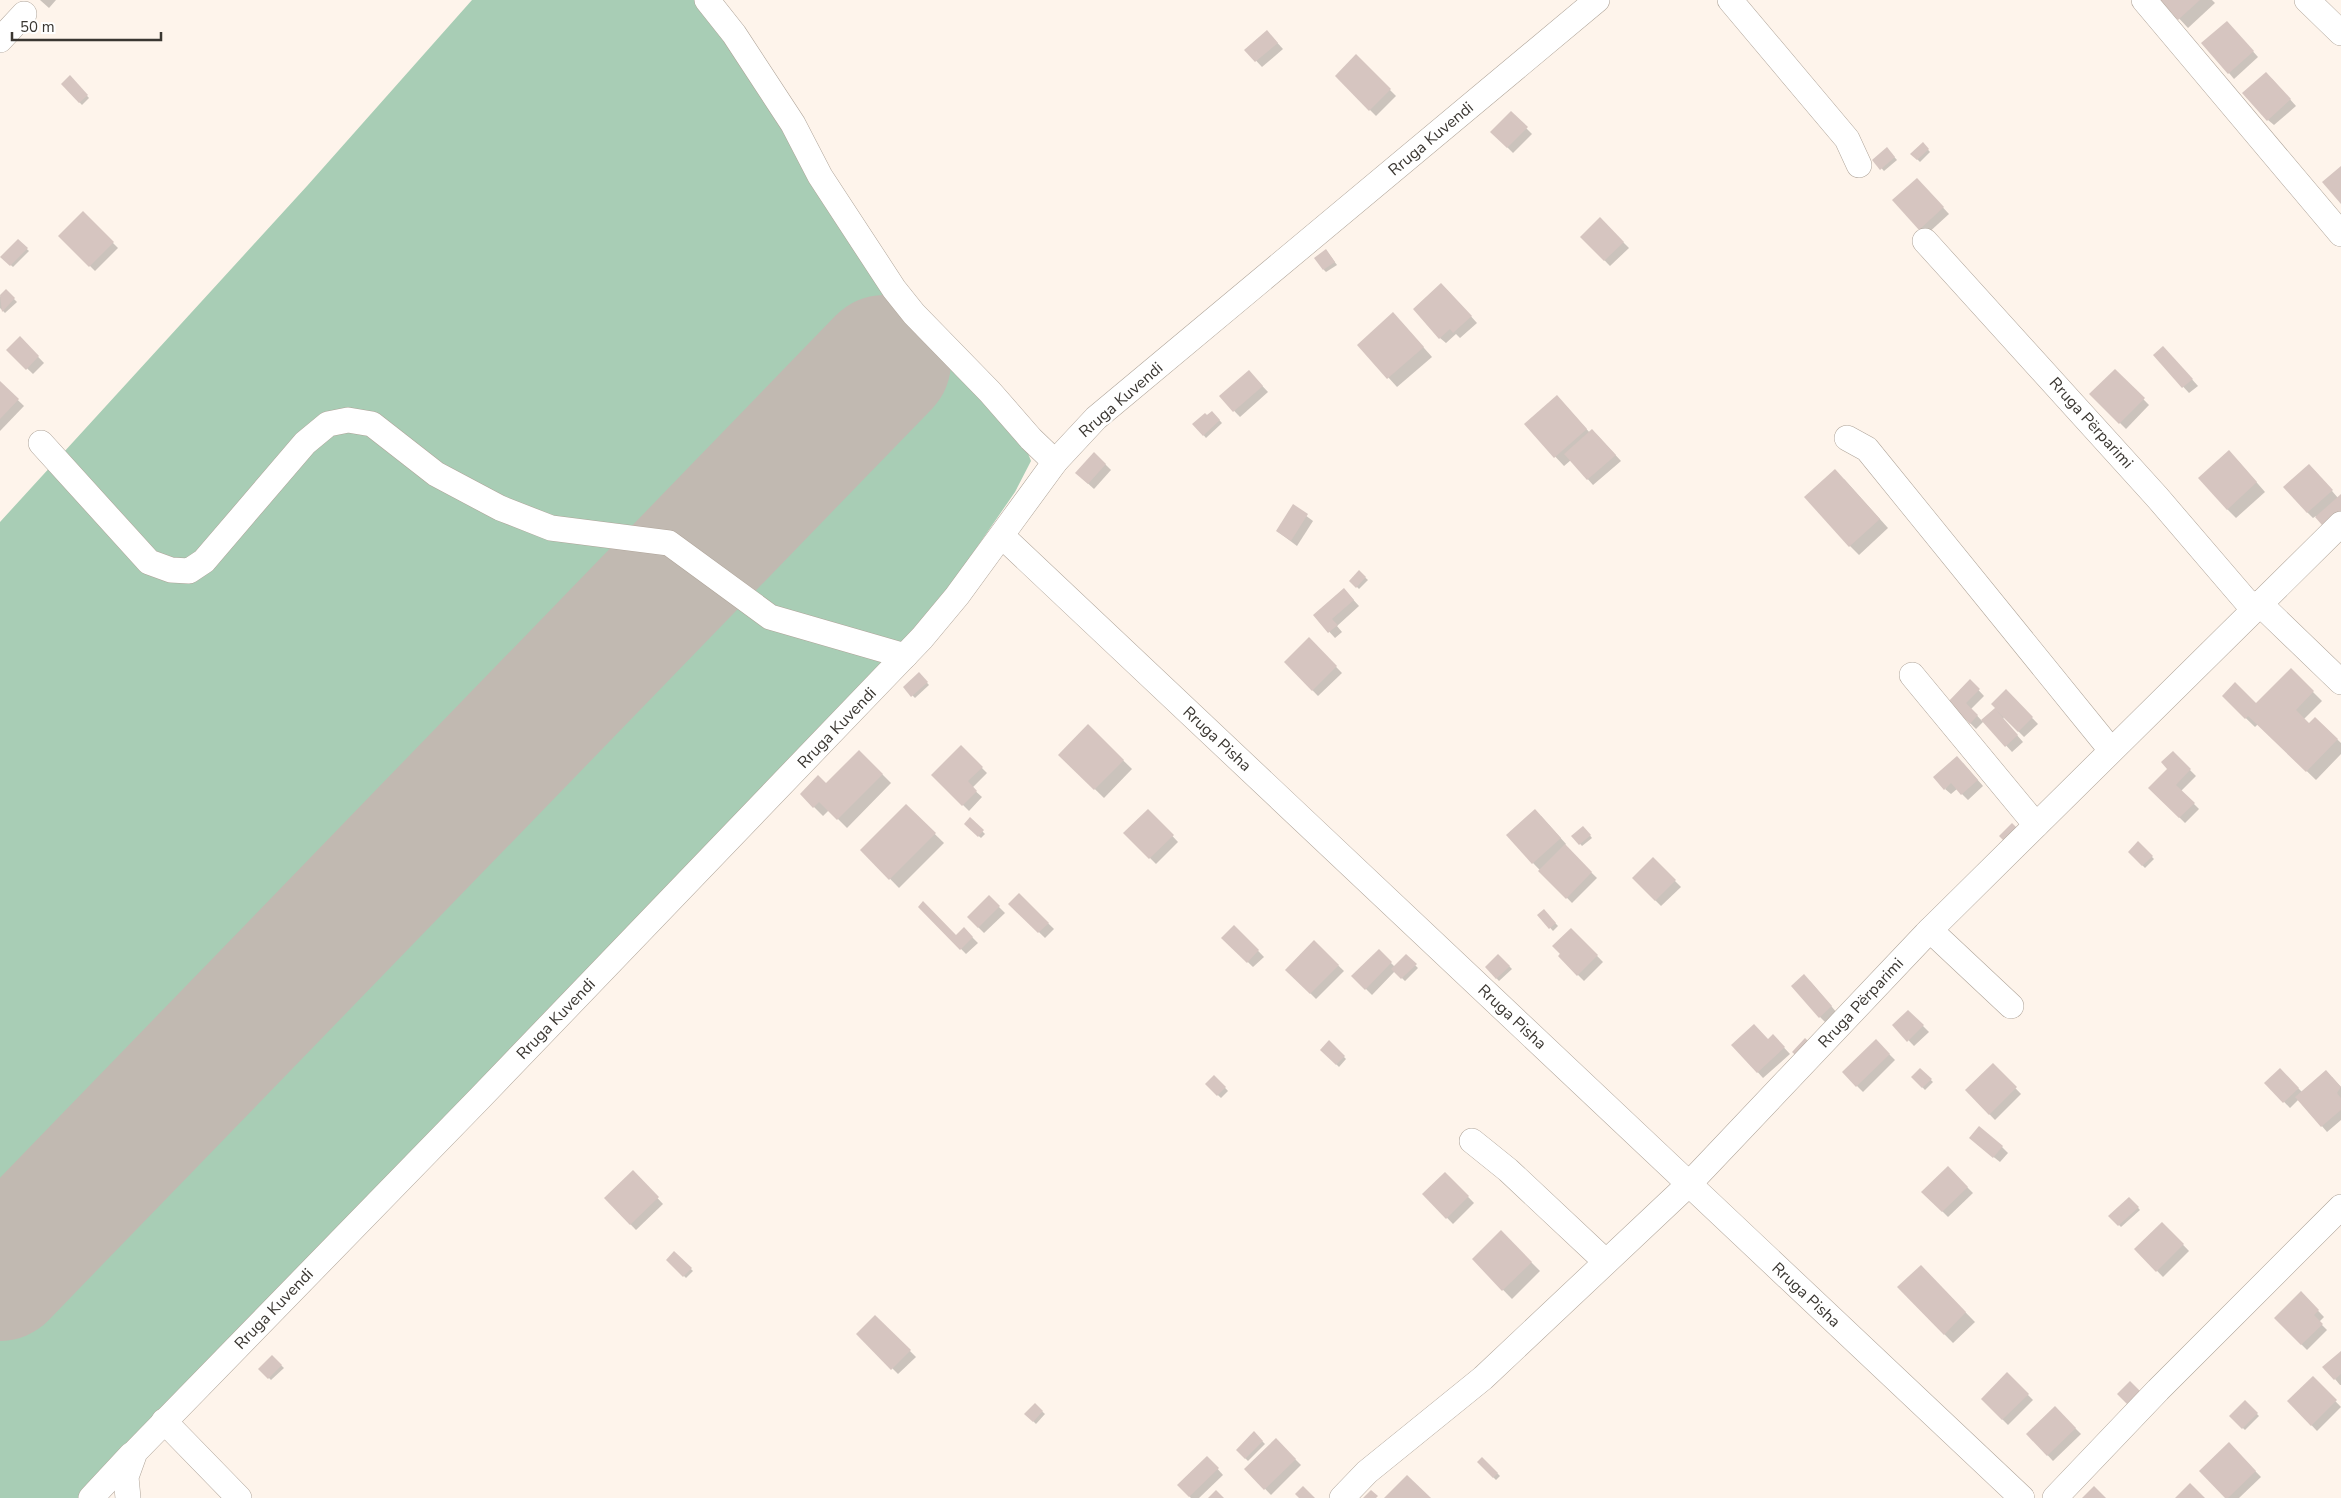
<svg xmlns="http://www.w3.org/2000/svg" width="2341" height="1498" viewBox="0 0 2341 1498" font-family="'Nunito Sans',sans-serif">
<style>
.green{fill:#a8cdb5}
.shadow{fill:#0003}
.lines{fill:none;stroke-linecap:round;stroke-linejoin:round}
.runway{stroke:#c1b9b1;stroke-width:134}
.building{fill:#d6c5c0}
.minor-casing{stroke:#afa499;stroke-width:26}
.minor{stroke:#fff;stroke-width:25}
.labels{text-anchor:middle;dominant-baseline:central;stroke-width:5;stroke-linejoin:round;paint-order:stroke}
.street-label{font-size:16px;fill:#3a3631;stroke:#fff}
</style>
<rect width="100%" height="100%" fill="#fef4eb"/>
<!-- green -->
<polygon class="green" points="472,0 699,0 820,188 1024,443 1031,461 1015,492 944,595 928,614 81,1498 0,1498 0,522 307,186"/>
<!-- shadow -->
<g class="shadow">
<polygon points="40,0 56,0 49,8"/>
<polygon points="2162,0 2212,0 2215,3 2188,28"/>
<polygon points="2232,28 2258,57 2234,79 2229,73"/>
<polygon points="1273,38 1283,49 1262,67 1246,50"/>
<polygon points="1356,56 1396,96 1376,116 1336,76"/>
<polygon points="70,77 89,98 82,105 62,84"/>
<polygon points="2272,79 2296,106 2274,125 2268,120"/>
<polygon points="1511,113 1532,134 1513,153 1492,132"/>
<polygon points="1923,144 1930,152 1920,162 1912,154"/>
<polygon points="1887,149 1897,160 1884,171 1874,160"/>
<polygon points="1923,186 1949,214 1926,235 1920,229"/>
<polygon points="83,213 118,248 95,271 60,236"/>
<polygon points="1600,219 1629,248 1610,266 1582,237"/>
<polygon points="18,241 29,251 13,267 2,257"/>
<polygon points="1326,250 1337,265 1326,272 1324,270"/>
<polygon points="1447,290 1477,323 1460,338 1456,334 1446,343 1440,338"/>
<polygon points="6,291 17,302 5,313 0,308 0,297"/>
<polygon points="1402,323 1432,357 1397,387 1359,345"/>
<polygon points="20,338 44,363 33,374 8,350"/>
<polygon points="2169,354 2198,386 2189,393 2155,356"/>
<polygon points="2115,370 2149,405 2126,429 2091,394"/>
<polygon points="1254,377 1268,392 1240,417 1220,396"/>
<polygon points="0,383 24,406 0,431"/>
<polygon points="1565,405 1590,433 1598,436 1621,461 1593,485 1571,460 1564,466 1525,424"/>
<polygon points="1212,412 1222,423 1206,438 1194,424"/>
<polygon points="2238,461 2265,492 2236,518 2227,509"/>
<polygon points="1105,464 1111,470 1094,489 1083,479"/>
<polygon points="2315,471 2338,498 2341,496 2330,532 2316,516 2313,518 2307,512"/>
<polygon points="1844,479 1888,528 1859,555 1850,546"/>
<polygon points="1293,506 1313,521 1297,546 1277,531"/>
<polygon points="1359,572 1368,580 1359,589 1351,581"/>
<polygon points="1349,595 1359,606 1337,626 1342,632 1335,638 1314,615"/>
<polygon points="1309,639 1342,673 1318,696 1285,662"/>
<polygon points="2291,670 2322,701 2304,719 2309,725 2315,718 2341,743 2341,754 2316,780 2258,724 2255,727 2223,696 2257,705"/>
<polygon points="919,674 929,685 915,698 904,687"/>
<polygon points="1970,681 1984,696 1971,709 1982,721 1996,708 2006,691 2038,724 2024,737 2004,717 2003,719 2023,742 2012,752 1984,721 1976,729 1949,702"/>
<polygon points="1088,726 1132,769 1104,798 1060,755"/>
<polygon points="961,747 987,773 972,788 982,797 969,811 933,775"/>
<polygon points="859,751 891,783 847,828 829,810 823,816 801,794 826,784"/>
<polygon points="2173,753 2196,776 2181,791 2199,809 2185,823 2150,788 2169,769"/>
<polygon points="1963,763 1983,786 1968,800 1957,789 1951,794 1945,789"/>
<polygon points="906,806 944,843 899,888 862,850"/>
<polygon points="1148,810 1178,842 1156,864 1125,833"/>
<polygon points="1541,816 1566,844 1564,846 1597,878 1572,903 1533,863"/>
<polygon points="970,819 985,834 981,838 965,824"/>
<polygon points="1583,827 1592,838 1582,846 1573,836"/>
<polygon points="2138,843 2154,859 2145,868 2129,852"/>
<polygon points="1653,859 1681,887 1661,906 1633,878"/>
<polygon points="1019,895 1054,929 1045,938 1010,904"/>
<polygon points="989,897 1005,913 984,933 968,917"/>
<polygon points="920,907 956,936 964,929 978,943 966,954"/>
<polygon points="1544,911 1558,926 1553,931 1539,915"/>
<polygon points="1234,926 1264,957 1253,967 1223,938"/>
<polygon points="1571,929 1603,962 1584,981 1559,956"/>
<polygon points="1314,942 1344,971 1316,999 1287,970"/>
<polygon points="1379,951 1395,967 1406,956 1418,968 1405,981 1395,971 1372,995 1353,976"/>
<polygon points="1498,955 1512,969 1499,981 1486,967"/>
<polygon points="1810,981 1837,1013 1826,1023 1820,1017"/>
<polygon points="1908,1011 1929,1032 1914,1046 1894,1025"/>
<polygon points="1773,1036 1790,1054 1763,1078 1733,1045 1768,1041"/>
<polygon points="1876,1041 1895,1060 1863,1092 1843,1072"/>
<polygon points="1329,1042 1346,1059 1339,1067 1322,1050"/>
<polygon points="1993,1065 2021,1094 1995,1120 1966,1090"/>
<polygon points="1920,1070 1933,1082 1925,1090 1913,1077"/>
<polygon points="2280,1070 2302,1092 2332,1077 2341,1087 2341,1120 2327,1132 2299,1099 2290,1108 2266,1083"/>
<polygon points="1214,1076 1228,1091 1221,1098 1206,1084"/>
<polygon points="1977,1144 2002,1147 2008,1153 2000,1162"/>
<polygon points="1948,1168 1973,1193 1948,1217 1923,1192"/>
<polygon points="633,1172 663,1204 636,1230 605,1198"/>
<polygon points="1445,1173 1474,1203 1453,1224 1424,1194"/>
<polygon points="2129,1198 2140,1210 2121,1227 2110,1216"/>
<polygon points="2162,1223 2189,1251 2163,1277 2136,1249"/>
<polygon points="1501,1232 1540,1271 1512,1299 1473,1259"/>
<polygon points="674,1253 693,1271 686,1278 668,1260"/>
<polygon points="1921,1267 1975,1322 1953,1343 1899,1288"/>
<polygon points="2301,1293 2324,1317 2319,1322 2327,1330 2307,1350 2275,1318"/>
<polygon points="875,1316 916,1357 898,1374 858,1334"/>
<polygon points="2341,1353 2341,1385 2340,1385 2335,1379"/>
<polygon points="272,1357 284,1368 271,1380 260,1369"/>
<polygon points="2007,1374 2033,1400 2008,1425 1982,1399"/>
<polygon points="2313,1378 2341,1407 2317,1431 2289,1401"/>
<polygon points="2245,1402 2259,1416 2245,1430 2230,1416"/>
<polygon points="1035,1405 1045,1414 1036,1424 1026,1414"/>
<polygon points="2055,1408 2081,1434 2053,1461 2028,1434"/>
<polygon points="1254,1433 1265,1444 1248,1461 1237,1450"/>
<polygon points="1276,1440 1301,1465 1271,1495 1246,1469"/>
<polygon points="2229,1444 2261,1477 2239,1498 2226,1498"/>
<polygon points="1207,1457 1223,1475 1199,1498 1191,1498 1178,1485"/>
<polygon points="1482,1458 1500,1476 1496,1480 1478,1462"/>
</g>
<g class="lines">
<!-- runway -->
<polyline class="runway" points="0,1274 884,362"/>
</g>
<!-- building -->
<g class="building">
<polygon points="2160,0 2200,0 2178,20"/>
<polygon points="2227,21 2254,51 2228,74 2201,43"/>
<polygon points="1267,30 1278,43 1255,62 1244,50"/>
<polygon points="1356,54 1391,89 1369,111 1335,76"/>
<polygon points="2266,72 2291,99 2267,121 2242,93"/>
<polygon points="70,75 88,95 79,103 61,84"/>
<polygon points="1511,111 1528,127 1507,148 1490,132"/>
<polygon points="1923,142 1929,149 1917,160 1910,154"/>
<polygon points="1887,147 1895,157 1880,170 1872,160"/>
<polygon points="2341,166 2341,204 2322,182"/>
<polygon points="1917,178 1944,207 1919,230 1892,200"/>
<polygon points="83,211 114,242 89,267 58,236"/>
<polygon points="1600,217 1624,242 1604,261 1580,237"/>
<polygon points="18,239 28,248 10,266 0,257"/>
<polygon points="1326,249 1335,262 1323,270 1314,258"/>
<polygon points="1441,283 1472,316 1453,333 1450,329 1439,339 1413,309"/>
<polygon points="6,289 15,298 2,312 0,295"/>
<polygon points="1393,312 1424,347 1387,379 1357,345"/>
<polygon points="20,336 39,356 26,370 6,350"/>
<polygon points="2163,346 2193,379 2182,388 2153,355"/>
<polygon points="2115,369 2145,398 2119,424 2089,394"/>
<polygon points="1249,370 1263,386 1233,412 1219,396"/>
<polygon points="0,381 19,399 0,419"/>
<polygon points="1557,395 1587,429 1554,458 1524,424"/>
<polygon points="1212,411 1220,420 1203,436 1192,424 1205,413 1207,415"/>
<polygon points="1592,429 1616,455 1587,480 1564,454"/>
<polygon points="2229,450 2257,482 2227,510 2198,478"/>
<polygon points="1094,452 1106,464 1088,484 1075,473"/>
<polygon points="2309,464 2333,490 2307,513 2283,487"/>
<polygon points="1835,469 1880,519 1849,547 1804,497"/>
<polygon points="2341,494 2341,522 2329,533 2315,517"/>
<polygon points="1293,504 1308,514 1291,541 1276,531"/>
<polygon points="1359,570 1366,577 1356,588 1349,581"/>
<polygon points="1344,588 1354,600 1332,619 1338,625 1328,633 1313,615"/>
<polygon points="1309,637 1337,666 1312,691 1284,662"/>
<polygon points="2291,668 2314,691 2296,710 2309,723 2315,717 2338,739 2306,772 2248,716 2245,719 2222,696 2235,682 2256,703"/>
<polygon points="919,672 928,682 911,697 903,687"/>
<polygon points="1970,679 1980,689 1966,703 1978,715 1970,724 1948,702"/>
<polygon points="2006,689 2033,717 2018,732 1996,710 2018,735 2005,747 1981,720 1995,708 1991,704"/>
<polygon points="1088,724 1124,760 1094,790 1058,755"/>
<polygon points="961,745 983,767 968,781 977,791 962,806 931,775"/>
<polygon points="859,750 883,774 837,820 819,802 813,808 800,794 818,775 826,783"/>
<polygon points="2173,751 2191,769 2176,785 2195,803 2179,818 2148,788 2167,769 2161,762"/>
<polygon points="1957,756 1978,780 1961,795 1951,783 1944,790 1933,777"/>
<polygon points="906,804 936,833 889,880 860,850"/>
<polygon points="1148,809 1174,835 1149,859 1123,833"/>
<polygon points="1535,809 1561,838 1532,864 1506,835"/>
<polygon points="970,817 984,830 978,837 964,824"/>
<polygon points="2012,823 2023,834 2010,847 1999,836"/>
<polygon points="1583,826 1591,835 1579,845 1571,836"/>
<polygon points="2138,841 2153,856 2142,866 2128,852"/>
<polygon points="1565,844 1592,872 1566,899 1538,871"/>
<polygon points="1653,857 1676,880 1655,901 1632,878"/>
<polygon points="1019,893 1049,923 1038,933 1008,904"/>
<polygon points="989,895 1000,906 978,928 967,917"/>
<polygon points="923,901 956,935 964,927 973,937 960,950 918,907"/>
<polygon points="1544,909 1556,923 1549,929 1537,915"/>
<polygon points="1234,925 1259,950 1247,963 1221,938"/>
<polygon points="1571,928 1598,955 1577,976 1558,956 1560,954 1552,946"/>
<polygon points="1314,940 1339,965 1310,994 1285,970"/>
<polygon points="1379,949 1392,962 1365,990 1351,976"/>
<polygon points="1406,954 1417,964 1401,979 1391,969"/>
<polygon points="1498,954 1510,966 1496,979 1485,967"/>
<polygon points="1804,974 1832,1006 1819,1018 1791,986"/>
<polygon points="1908,1010 1924,1025 1907,1042 1892,1025"/>
<polygon points="1754,1024 1768,1039 1773,1034 1785,1047 1757,1073 1731,1045"/>
<polygon points="1805,1038 1814,1047 1801,1060 1792,1052"/>
<polygon points="1876,1039 1890,1054 1856,1087 1842,1072"/>
<polygon points="1329,1040 1345,1056 1336,1065 1320,1050"/>
<polygon points="1993,1063 2017,1087 1989,1115 1965,1090"/>
<polygon points="1920,1068 1932,1079 1922,1088 1911,1077"/>
<polygon points="2280,1068 2299,1088 2283,1103 2264,1083"/>
<polygon points="2326,1070 2341,1087 2337,1093 2341,1098 2341,1110 2321,1127 2295,1097"/>
<polygon points="1214,1075 1226,1087 1217,1096 1205,1084"/>
<polygon points="1979,1126 2003,1146 1993,1158 1969,1138"/>
<polygon points="1948,1166 1968,1187 1942,1212 1921,1192"/>
<polygon points="633,1170 659,1197 630,1225 604,1198"/>
<polygon points="1445,1172 1469,1196 1446,1219 1422,1194"/>
<polygon points="2129,1197 2139,1207 2118,1226 2108,1216"/>
<polygon points="2162,1222 2184,1244 2156,1272 2134,1249"/>
<polygon points="1501,1230 1532,1262 1502,1291 1472,1259"/>
<polygon points="674,1251 692,1268 683,1277 666,1260"/>
<polygon points="1921,1265 1966,1312 1944,1335 1897,1287"/>
<polygon points="2301,1291 2319,1310 2314,1315 2323,1324 2301,1345 2274,1318"/>
<polygon points="875,1315 911,1350 891,1370 856,1334"/>
<polygon points="2341,1351 2341,1374 2334,1380 2322,1367"/>
<polygon points="272,1355 282,1365 268,1379 258,1369"/>
<polygon points="2007,1372 2029,1394 2002,1420 1981,1399"/>
<polygon points="2313,1376 2337,1400 2311,1426 2287,1401"/>
<polygon points="2130,1381 2140,1391 2127,1404 2117,1394"/>
<polygon points="2245,1400 2258,1413 2242,1429 2229,1416"/>
<polygon points="1035,1403 1043,1411 1033,1422 1024,1414"/>
<polygon points="2055,1406 2076,1428 2047,1456 2026,1434"/>
<polygon points="1254,1431 1263,1441 1245,1459 1236,1450"/>
<polygon points="1276,1438 1296,1459 1264,1490 1244,1469"/>
<polygon points="2229,1442 2256,1471 2228,1498 2225,1498 2199,1471"/>
<polygon points="1207,1456 1219,1468 1189,1497 1177,1485"/>
<polygon points="1482,1457 1498,1473 1493,1478 1477,1462"/>
<polygon points="1407,1475 1431,1498 1384,1498"/>
<polygon points="2190,1483 2205,1498 2175,1498"/>
<polygon points="1303,1486 1315,1498 1299,1498 1295,1494"/>
<polygon points="2094,1486 2106,1498 2082,1498"/>
<polygon points="1216,1490 1224,1498 1208,1498"/>
<polygon points="1371,1490 1378,1496 1376,1498 1363,1498"/>
</g>
<g class="lines">
<defs>
<g id="minor">
<polyline points="707,0 734,34 793,124 820,176 894,289 914,314 990,392 1031,439 1055,462"/>
<polyline points="1730,0 1847,139 1859,165"/>
<polyline points="2144,0 2341,234"/>
<polyline points="2307,0 2341,33"/>
<polyline points="0,40 24,14"/>
<polyline points="1925,241 2157,497 2253,609"/>
<polyline points="1847,438 1867,449 2111,750"/>
<polyline points="41,443 149,562 171,570 189,571 204,561 305,443 328,424 348,420 372,424 436,474 500,508 551,528 669,543 770,617 905,656"/>
<polyline points="1002,536 2022,1498"/>
<polyline points="2259,603 2341,682"/>
<polyline points="1912,675 2036,825"/>
<polyline points="1930,930 2011,1006"/>
<polyline points="1472,1141 1508,1170 1605,1261"/>
<polyline points="164,1421 239,1498"/>
<polyline points="91,1498 131,1455"/>
<polyline points="128,1498 126,1477 135,1452 479,1099 922,638 957,596 1055,462 1096,418 1597,0"/>
<polyline points="1342,1498 1367,1472 1483,1378 1689,1184 1926,934 2341,524"/>
<polyline points="2055,1498 2158,1390 2341,1207"/>
</g>
</defs>
<!-- minor casing -->
<use href="#minor" class="minor-casing"/>
<!-- minor -->
<use href="#minor" class="minor"/>
</g>
<g class="labels">
<!-- street labels -->
<g class="street-label">
<text transform="translate(1431 139) rotate(-40)">Rruga Kuvendi</text>
<text transform="translate(1121 400) rotate(-41)">Rruga Kuvendi</text>
<text transform="translate(2091 423) rotate(48)">Rruga Përparimi</text>
<text transform="translate(837 728) rotate(-46)">Rruga Kuvendi</text>
<text transform="translate(1217 739) rotate(43)">Rruga Pisha</text>
<text transform="translate(1861 1003) rotate(-47)">Rruga Përparimi</text>
<text transform="translate(1512 1017) rotate(43)">Rruga Pisha</text>
<text transform="translate(556 1019) rotate(-46)">Rruga Kuvendi</text>
<text transform="translate(1806 1295) rotate(43)">Rruga Pisha</text>
<text transform="translate(274 1309) rotate(-46)">Rruga Kuvendi</text>
</g>
</g>
<!-- scale -->
<path d="M12 32v8h149v-8" fill="none" stroke="#3a3631" stroke-width="2.5"/>
<text x="20" y="32" font-size="15" fill="#3a3631" stroke="#ffffff" stroke-width="4" paint-order="stroke">50 m</text>
</svg>
